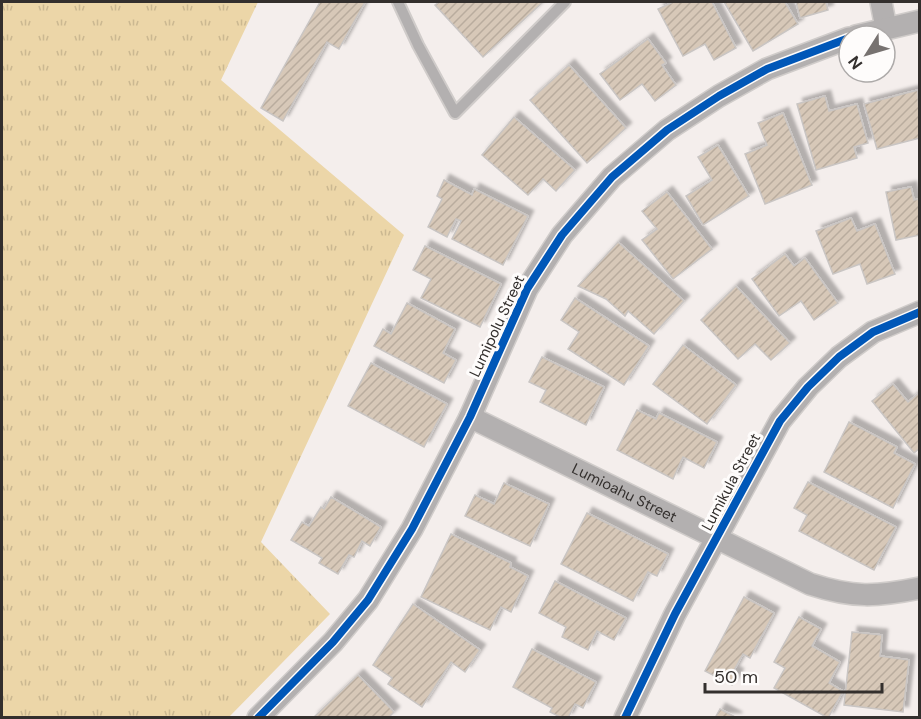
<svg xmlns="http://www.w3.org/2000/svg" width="921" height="719" viewBox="0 0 921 719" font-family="'DM Sans',sans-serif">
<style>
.grass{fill:url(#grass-tufts)}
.building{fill:url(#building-hatch);stroke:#c9c5c3;stroke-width:1.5;filter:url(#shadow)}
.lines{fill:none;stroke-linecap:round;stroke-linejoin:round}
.lane-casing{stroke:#d0ccca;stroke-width:14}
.street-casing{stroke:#d0ccca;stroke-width:24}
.lane{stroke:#b3b0b0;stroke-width:10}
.street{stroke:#b3b0b0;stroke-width:21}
.cycleway-casing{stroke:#fefcfb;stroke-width:11}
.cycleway{stroke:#0057b8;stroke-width:8}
.labels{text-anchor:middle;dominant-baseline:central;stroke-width:6;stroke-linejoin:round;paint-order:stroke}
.street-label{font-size:15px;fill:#332f2d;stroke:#fefcfb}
</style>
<defs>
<pattern id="grass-tufts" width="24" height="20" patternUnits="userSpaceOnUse" patternTransform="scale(1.5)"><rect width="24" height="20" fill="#ecd6a8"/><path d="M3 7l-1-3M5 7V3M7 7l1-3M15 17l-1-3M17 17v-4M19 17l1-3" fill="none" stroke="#cbb891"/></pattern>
<pattern id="building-hatch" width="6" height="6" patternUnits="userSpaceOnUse" patternTransform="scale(1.5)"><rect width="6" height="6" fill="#d7c8b8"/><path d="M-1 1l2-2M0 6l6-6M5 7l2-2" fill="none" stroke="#b9ac9e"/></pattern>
<filter id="shadow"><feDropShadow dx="5.5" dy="-5.5" stdDeviation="1.5" flood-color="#0004"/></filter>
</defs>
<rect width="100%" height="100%" fill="#f4eeec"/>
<!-- grass -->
<polygon class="grass" points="2,2 258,2 221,80 404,235 261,542 330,614 229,717 2,717"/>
<!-- building -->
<g class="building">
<polygon points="320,2 365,2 339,49 327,42 283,121 261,108"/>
<polygon points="439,2 543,2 483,57 435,5"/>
<polygon points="673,2 712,2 736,48 714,60 705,44 683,56 658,9"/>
<polygon points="724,2 785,2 798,24 753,51"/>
<polygon points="796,2 826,2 828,10 800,18"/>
<polygon points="648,39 666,63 662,65 676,85 655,101 642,84 620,100 600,74"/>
<polygon points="569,65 626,128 587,163 530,100"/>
<polygon points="918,90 920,138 877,149 864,104"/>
<polygon points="825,96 829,111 857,104 868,143 854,147 857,158 816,170 797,104"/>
<polygon points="783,113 812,185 765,204 745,154 767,145 758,123"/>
<polygon points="514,117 575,170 556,191 543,179 528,195 482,155"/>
<polygon points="718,145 749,196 703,225 686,196 712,180 698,157"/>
<polygon points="444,180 472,195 474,189 528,216 503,265 452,239 461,221 456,219 447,237 428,227 442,199 437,196"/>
<polygon points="911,187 914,200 920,199 920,235 896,240 886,192"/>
<polygon points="667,192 712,249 673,279 642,240 657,229 642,211"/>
<polygon points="851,218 857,231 875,224 895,274 867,284 860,264 833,274 816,231"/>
<polygon points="618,242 684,301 654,334 628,311 625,316 606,299 578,286"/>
<polygon points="425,246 501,284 480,327 421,298 431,279 413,270"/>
<polygon points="785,254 794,266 805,258 838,303 814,320 801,301 779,316 752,279"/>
<polygon points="736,286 790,343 771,360 755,344 738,359 701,320"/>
<polygon points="575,298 649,346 624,385 568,349 579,332 561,320"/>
<polygon points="407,303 455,329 443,353 456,360 444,383 374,346 383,329 391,334"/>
<polygon points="683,345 736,385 707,424 653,384"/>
<polygon points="542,357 604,387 586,425 540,402 546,390 529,382"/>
<polygon points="371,363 447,404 424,447 348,406"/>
<polygon points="893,384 908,402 920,392 920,448 914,453 872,401"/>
<polygon points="637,410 656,419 659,413 717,442 704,468 683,457 673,479 617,450"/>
<polygon points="849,422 897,447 894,453 915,464 893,508 824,472"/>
<polygon points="808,482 896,527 874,570 799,531 807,515 794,508"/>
<polygon points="504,483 549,504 530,546 465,516 475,495 494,504"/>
<polygon points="331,497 381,527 370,546 362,541 354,557 349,555 338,574 319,563 322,558 291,540 302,522 309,526 321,507 324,509"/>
<polygon points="587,513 668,554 657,576 648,572 633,601 561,564"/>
<polygon points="451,534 511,563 510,567 528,576 511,612 501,607 490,630 421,597"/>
<polygon points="555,581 626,618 614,640 597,631 588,650 562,637 566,627 539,613"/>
<polygon points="744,597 774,613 750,658 743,654 733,672 738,674 732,685 705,671"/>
<polygon points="413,604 480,650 465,672 451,662 422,707 388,684 392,678 373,665"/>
<polygon points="799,617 821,629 812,646 840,662 829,683 843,691 828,718 774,688 785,668 774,662"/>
<polygon points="852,632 882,635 880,656 909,660 903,712 844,705"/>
<polygon points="532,649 596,682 583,708 575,704 568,718 562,718 550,712 552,708 513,687"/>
<polygon points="358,675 394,712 388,718 313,718"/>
<polygon points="720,709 737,718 715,718"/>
</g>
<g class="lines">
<defs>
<polyline id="lane" points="398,2 418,45 455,113 565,2"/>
<g id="street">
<polyline points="881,2 886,28"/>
<polyline points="856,36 920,21"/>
<path id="s1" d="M470,417L810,584C853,598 876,597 920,588"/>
<polyline points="258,718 333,642 368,600 412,529 470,417 527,289 562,235 612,177 667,130 719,96 767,69 849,38"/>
<polyline points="625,718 675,614 780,421 808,387 839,357 873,332 920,312"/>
</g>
</defs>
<!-- lane casing -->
<use href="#lane" class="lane-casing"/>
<!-- street casing -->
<use href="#street" class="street-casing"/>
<!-- lane -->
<use href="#lane" class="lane"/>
<!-- street -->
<use href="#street" class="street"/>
<defs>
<g id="cycleway">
<polyline points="258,718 333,642 368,600 412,529 470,417 527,289 562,235 612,177 667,130 719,96 767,69 849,38"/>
<polyline points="625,718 675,614 780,421 808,387 839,357 873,332 920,312"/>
</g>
</defs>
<!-- cycleway casing -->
<use href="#cycleway" class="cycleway-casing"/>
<!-- cycleway -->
<use href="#cycleway" class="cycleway"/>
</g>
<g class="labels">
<!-- street labels -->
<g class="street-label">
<text transform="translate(497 326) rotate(-65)">Lumipolu Street</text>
<text transform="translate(731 482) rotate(-62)">Lumikula Street</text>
<text stroke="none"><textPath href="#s1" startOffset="172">Lumioahu Street</textPath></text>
</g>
</g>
<!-- border -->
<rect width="921" height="719" fill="none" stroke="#332f2d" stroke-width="6"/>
<!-- north arrow -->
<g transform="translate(867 54) rotate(233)"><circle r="28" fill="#fefcfb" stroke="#adaaa9" stroke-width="1.5"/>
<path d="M0-4.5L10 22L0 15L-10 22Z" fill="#777270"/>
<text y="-9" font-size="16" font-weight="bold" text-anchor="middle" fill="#332f2d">N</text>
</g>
<!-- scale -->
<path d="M705 683v9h177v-9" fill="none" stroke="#332f2d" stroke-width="3"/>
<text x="714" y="683" font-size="18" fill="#332f2d" stroke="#fefcfb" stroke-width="4.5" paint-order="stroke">50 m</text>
</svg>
